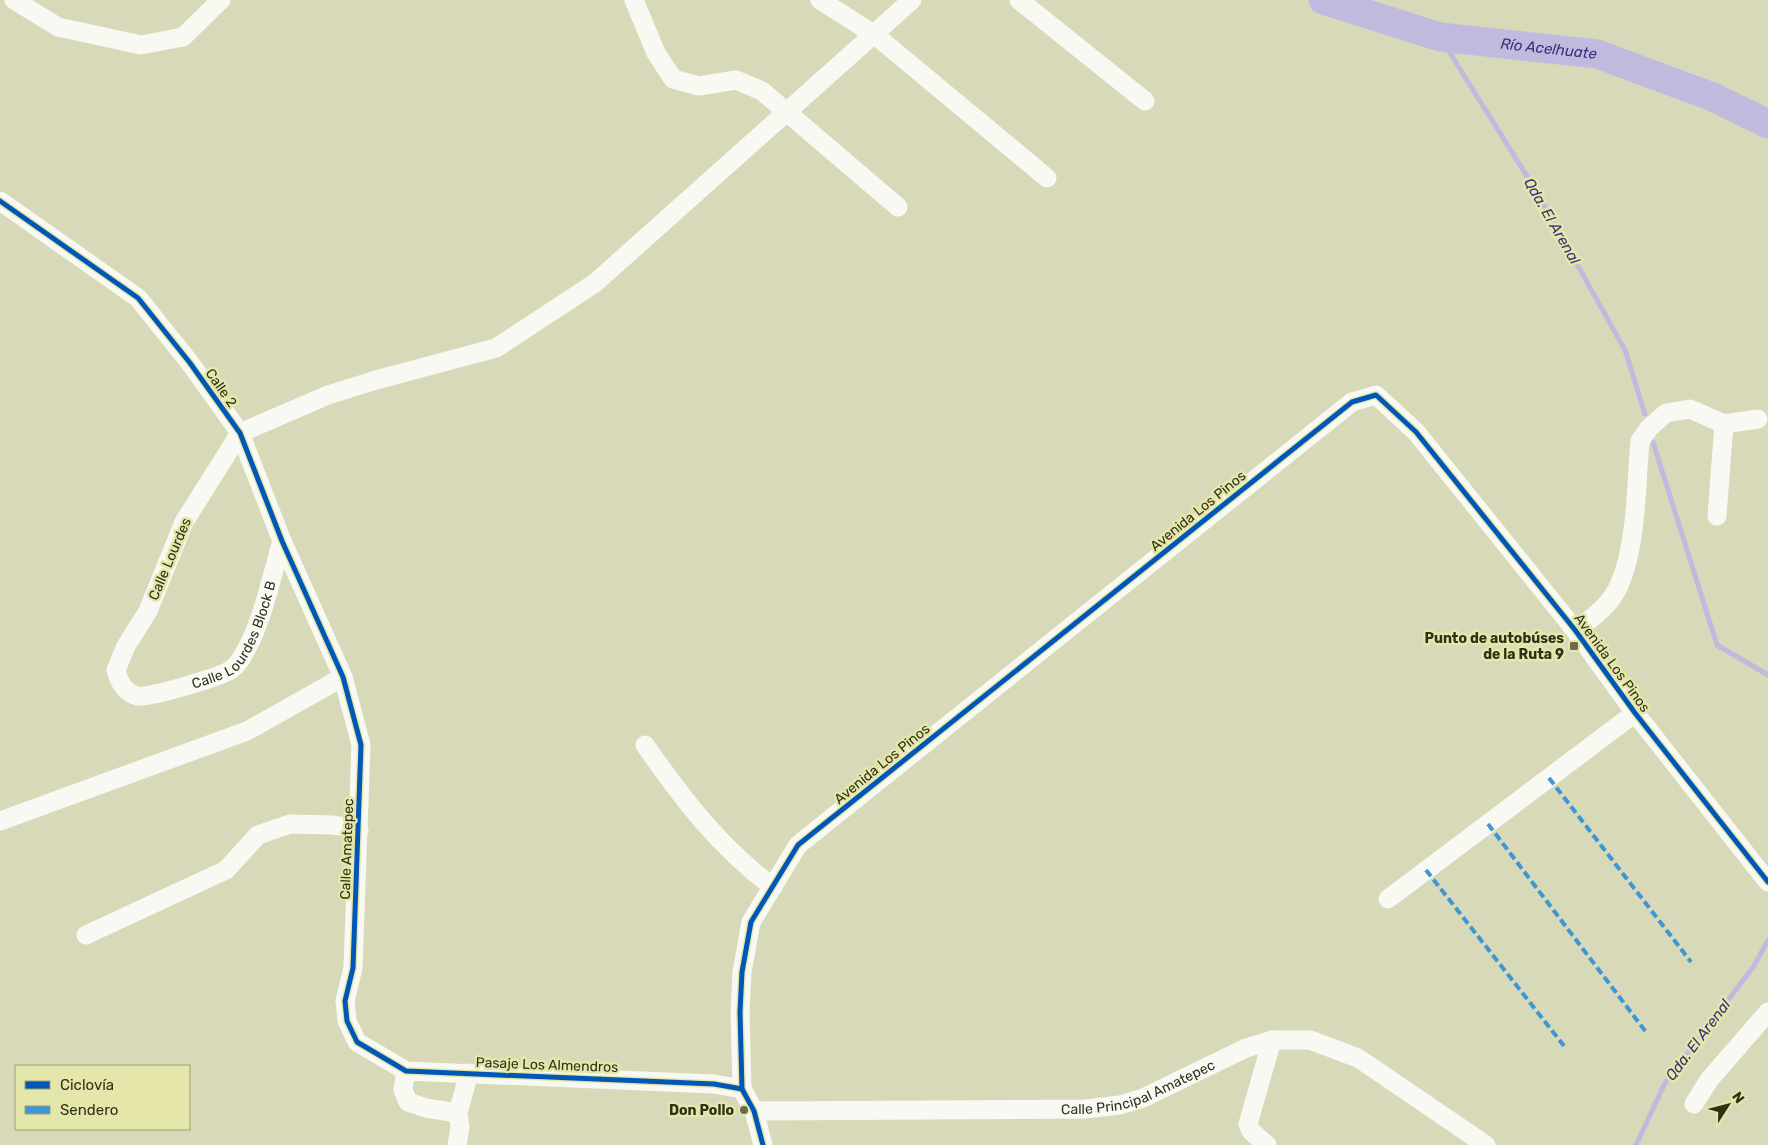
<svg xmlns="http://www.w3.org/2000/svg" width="1768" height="1145" viewBox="0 0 1768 1145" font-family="Rubik,sans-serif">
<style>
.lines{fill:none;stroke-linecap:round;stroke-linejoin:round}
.stream{stroke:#bfbade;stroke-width:5}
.river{stroke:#bfbade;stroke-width:29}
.minor{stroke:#f9f9f4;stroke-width:19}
.quiet{stroke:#3d97d4;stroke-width:4;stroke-dasharray:8 4;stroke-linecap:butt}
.cycleway-casing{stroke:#e5e7aa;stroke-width:8}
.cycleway{stroke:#0057b8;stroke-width:5}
.poi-dot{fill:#6b6b50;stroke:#e5e7aa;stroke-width:2}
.labels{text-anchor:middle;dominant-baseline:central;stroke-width:5;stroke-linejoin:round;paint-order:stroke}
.street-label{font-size:14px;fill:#303018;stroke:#e5e7aa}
.poi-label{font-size:14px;font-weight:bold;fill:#303018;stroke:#e5e7aa;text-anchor:end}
.water-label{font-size:15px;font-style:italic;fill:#3e2d79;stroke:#e5e7aa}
</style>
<rect width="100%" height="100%" fill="#d8d9b8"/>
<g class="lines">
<!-- stream -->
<g class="stream">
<polyline points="1440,37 1532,184 1625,350 1645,414"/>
<polyline points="1653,442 1717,645 1768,675"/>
<polyline points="1636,1145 1665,1083 1754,966 1768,940"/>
</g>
<!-- river -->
<path class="river" id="s1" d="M1323,0L1440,37L1597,54L1713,97L1768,124"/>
<!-- minor -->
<g class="minor">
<polyline points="14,0 58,27 141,45 183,37 221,0"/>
<polyline points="634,0 656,53 673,79 699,86 736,80 762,91 898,207"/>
<polyline points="820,0 875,35 1047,178"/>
<polyline points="1019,0 1145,101"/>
<polyline points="0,201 138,298 190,363 240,433 282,541 343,677 361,745 353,968 345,1001 347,1021 357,1042 406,1071 714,1084 742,1089"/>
<polyline points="240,433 328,395 376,380 496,348 595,283 912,0"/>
<path id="s2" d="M240,433L184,522L148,611L126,646L116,670C119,682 124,692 137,696C147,699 223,676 232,669C237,665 243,656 246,650C263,619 272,575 282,541"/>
<polyline points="1717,516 1724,424"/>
<path d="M1575,630C1593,618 1612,604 1620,583C1637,542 1636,486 1640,441L1649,428L1666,413L1690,409L1724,424L1758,419"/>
<path d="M645,745C682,798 720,848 773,887"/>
<polyline points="0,821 247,731 343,677"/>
<polyline points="1388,899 1635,713"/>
<polyline points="86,935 226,870 258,835 290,824 333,825 359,830"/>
<polyline points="406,1071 403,1090 408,1102 426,1108 458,1113"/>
<polyline points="1694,1104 1709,1080 1768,1012"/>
<path id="s3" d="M754,1111L1085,1109L1120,1105L1143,1098L1246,1048L1272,1040H1310L1358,1058L1486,1145"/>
<polyline points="457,1145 460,1127 458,1113 469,1073"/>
<polyline points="763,1145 754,1111 742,1089 740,1012 742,972 751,922 798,845 1352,402 1376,395 1416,432 1575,630 1635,713 1768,882"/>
<polyline points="1267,1145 1251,1131 1248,1124 1272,1040"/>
</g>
<!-- quiet -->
<g class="quiet">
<polyline points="1549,778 1691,962"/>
<polyline points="1488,824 1646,1032"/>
<polyline points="1426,870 1564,1046"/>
</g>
<defs>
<g id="cycleway">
<polyline points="0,201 138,298 190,363 240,433 282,541 343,677 361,745 353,968 345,1001 347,1021 357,1042 406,1071 714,1084 742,1089"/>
<polyline points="763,1145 754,1111 742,1089 740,1012 742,972 751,922 798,845 1352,402 1376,395 1416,432 1575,630 1635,713 1768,882"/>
</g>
</defs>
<!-- cycleway casing -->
<use href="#cycleway" class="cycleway-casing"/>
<!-- cycleway -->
<use href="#cycleway" class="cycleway"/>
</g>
<!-- markers -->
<g class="poi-dot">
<rect x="1569" y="641" width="10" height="10" rx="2.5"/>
<circle cx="744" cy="1110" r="5"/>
</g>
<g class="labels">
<!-- street labels -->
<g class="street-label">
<text transform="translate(221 388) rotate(55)">Calle 2</text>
<text transform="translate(1198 511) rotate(-39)">Avenida Los Pinos</text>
<text transform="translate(170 559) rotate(-67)">Calle Lourdes</text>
<text stroke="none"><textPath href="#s2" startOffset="430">Calle Lourdes Block B</textPath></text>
<text transform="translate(1612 663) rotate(54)">Avenida Los Pinos</text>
<text transform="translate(882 764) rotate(-39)">Avenida Los Pinos</text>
<text transform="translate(347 849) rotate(-88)">Calle Amatepec</text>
<text transform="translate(547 1065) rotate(2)">Pasaje Los Almendros</text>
<text stroke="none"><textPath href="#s3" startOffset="388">Calle Principal Amatepec</textPath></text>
</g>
<!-- poi labels -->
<g class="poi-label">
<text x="1564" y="638">Punto de autobúses<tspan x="1564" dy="16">de la Ruta 9</tspan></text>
<text x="734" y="1110">Don Pollo</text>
</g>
<!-- water labels -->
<g class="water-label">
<text stroke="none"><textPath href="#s1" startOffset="232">Río Acelhuate</textPath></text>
<text transform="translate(1552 221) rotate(60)">Qda. El Arenal</text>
<text transform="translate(1698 1040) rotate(-53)">Qda. El Arenal</text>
</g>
</g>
<!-- legend -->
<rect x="15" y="1065" width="175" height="65" fill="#e5e7aa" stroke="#9d9e70"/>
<rect x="25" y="1081" width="25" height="8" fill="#0057b8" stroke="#9d9e70"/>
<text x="60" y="1090" font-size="15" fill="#303018">Ciclovía</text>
<rect x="25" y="1106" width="25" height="8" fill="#3d97d4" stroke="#9d9e70"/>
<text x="60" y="1115" font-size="15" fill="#303018">Sendero</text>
<!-- north arrow -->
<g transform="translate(1728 1105) rotate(54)" stroke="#e5e7aa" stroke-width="4" paint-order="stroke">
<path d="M0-4L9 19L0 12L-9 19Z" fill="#303018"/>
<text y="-8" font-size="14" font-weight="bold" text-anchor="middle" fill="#303018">N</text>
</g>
</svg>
